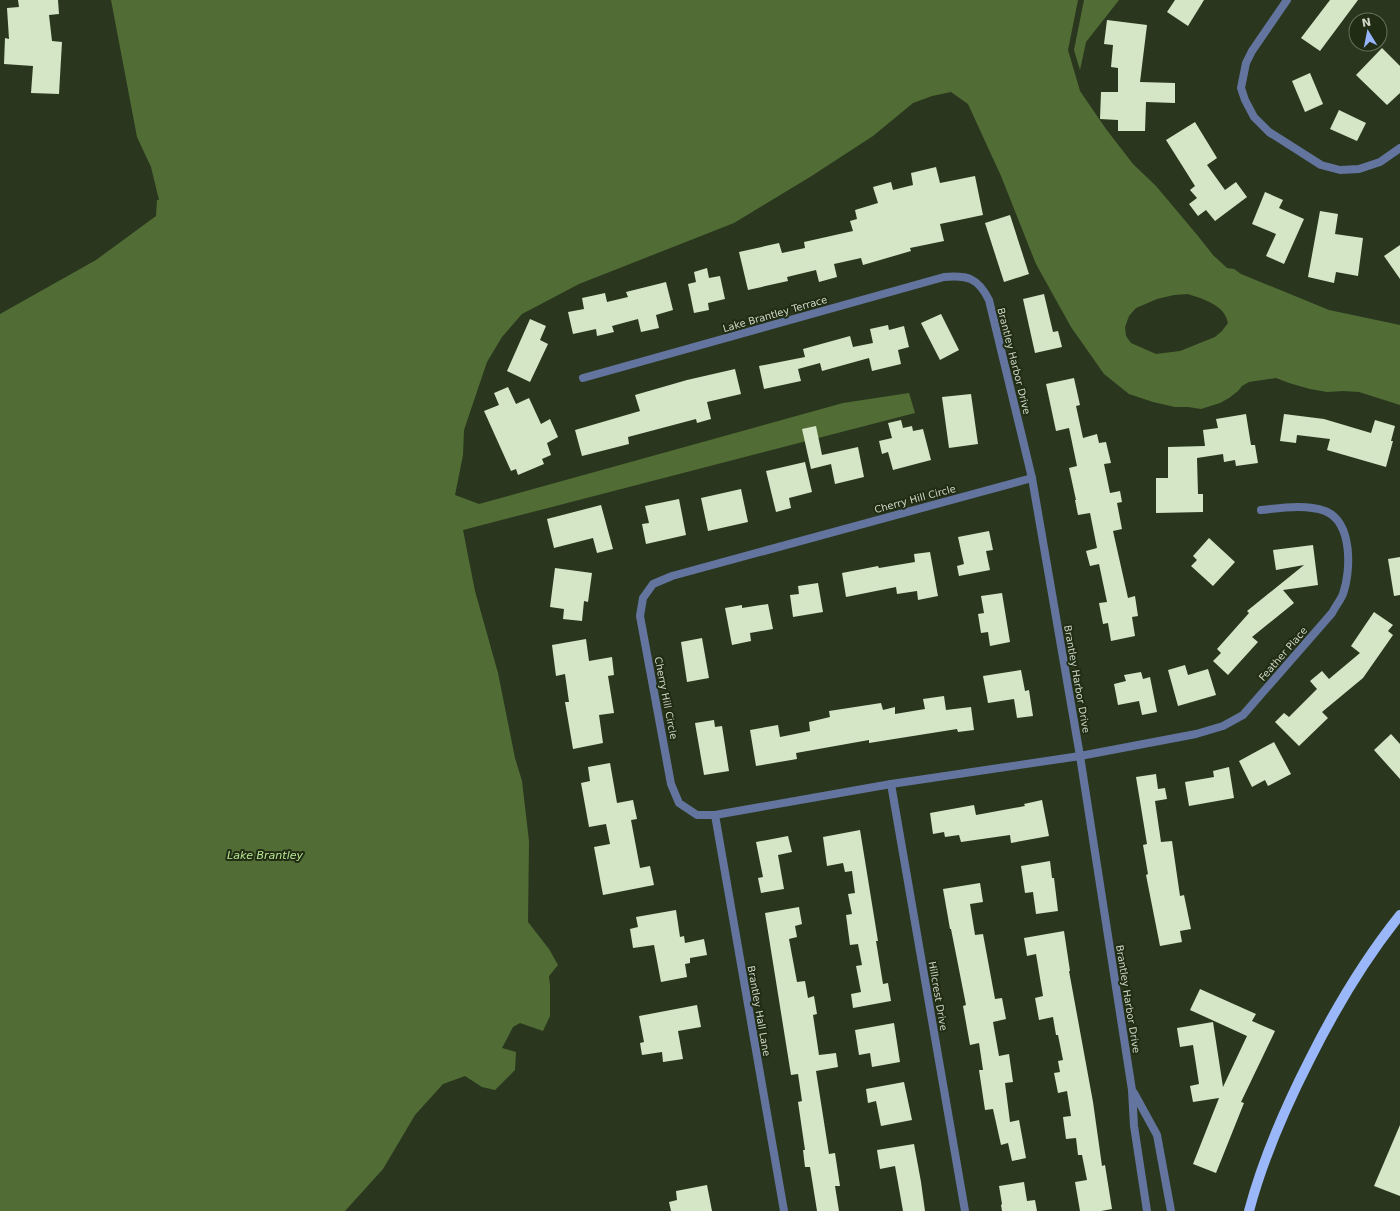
<svg xmlns="http://www.w3.org/2000/svg" width="1400" height="1211" viewBox="0 0 1400 1211" font-family="'DejaVu Sans',sans-serif">
<style>
.water{fill:#516d35;fill-rule:evenodd}
.building{fill:#d5e6c6}
.lines{fill:none;stroke-linecap:round;stroke-linejoin:round}
.minor{stroke:#63759e;stroke-width:8}
.primary{stroke:#9ab7fa;stroke-width:10}
.labels{text-anchor:middle;dominant-baseline:central;stroke-width:4;stroke-linejoin:round;paint-order:stroke}
.street-label{font-size:10px;fill:#cfd7c8;stroke:#202d14}
.water-label{font-size:11px;font-style:italic;fill:#bae692;stroke:#202d14}
</style>
<rect width="100%" height="100%" fill="#2a371e"/>
<!-- water -->
<g class="water">
<path d="M111,0H1078L1068,50L1080,91L1106,129L1133,164L1156,186L1198,236L1213,255L1227,268L1234,269L1241,274L1329,310L1400,325V405L1359,392L1343,391L1327,392L1310,389L1289,383L1276,378L1249,382L1242,386L1238,391L1229,398L1220,403L1201,409L1188,407H1175L1153,402L1129,394L1104,374L1071,327L1036,264L1001,176L968,104L951,92L932,96L913,103L873,136L810,177L734,223L579,284L522,314L502,337L487,362L464,430L463,455L455,495L479,504L843,403L909,393L915,413L463,530L475,591L498,673L515,758L522,781L529,841L528,922L549,949L558,965L549,976L550,986V1016L543,1031L520,1023L513,1027L502,1048L516,1052L515,1070L495,1090L482,1087L465,1076L443,1084L415,1115L383,1169L345,1211H0V314L96,260L156,216L157,200H159L151,167L137,137ZM1188,294C1203,299 1225,305 1228,323L1222,331L1215,337L1180,351L1156,354L1131,343L1126,336L1125,327L1129,316L1136,308L1157,299L1174,295Z"/>
<polygon points="1084,0 1119,0 1086,42 1080,70 1074,50"/>
</g>
<!-- building -->
<g class="building">
<polygon points="18,0 58,0 59,14 49,15 52,41 62,42 59,94 31,93 33,66 4,64 5,38 9,39 7,8 19,7"/>
<polygon points="1175,0 1204,0 1188,26 1167,12"/>
<polygon points="1330,0 1358,0 1320,51 1301,38"/>
<polygon points="1107,20 1147,25 1140,82 1175,83 1175,103 1146,102 1145,131 1118,131 1118,120 1100,119 1101,92 1118,92 1118,68 1111,67 1113,45 1104,44"/>
<polygon points="1382,48 1400,66 1400,93 1387,105 1356,75"/>
<polygon points="1310,73 1323,104 1305,112 1292,81"/>
<polygon points="1339,110 1366,123 1357,141 1330,129"/>
<polygon points="1195,122 1217,158 1207,165 1225,190 1236,182 1247,197 1215,221 1206,210 1198,216 1189,204 1197,198 1190,190 1195,186 1166,140"/>
<polygon points="936,167 940,183 975,176 983,215 940,224 944,241 910,248 911,251 863,265 861,258 834,264 837,277 819,282 816,270 787,277 788,281 748,290 739,252 779,243 782,253 805,248 804,242 853,231 850,221 857,219 855,210 878,203 873,187 891,182 893,190 913,185 911,173"/>
<polygon points="1265,192 1283,200 1279,208 1304,219 1284,264 1266,256 1276,234 1252,224"/>
<polygon points="1320,211 1338,214 1335,234 1363,238 1358,276 1336,272 1334,283 1308,277"/>
<polygon points="1010,215 1029,274 1004,282 985,223"/>
<polygon points="1400,245 1400,279 1384,256"/>
<polygon points="707,268 709,278 720,276 725,299 708,303 709,310 694,313 688,284 696,282 694,272"/>
<polygon points="666,282 673,310 656,315 659,328 641,332 638,319 612,326 614,332 597,336 596,329 573,334 568,312 584,309 582,298 605,293 607,302 628,297 626,292"/>
<polygon points="1044,294 1053,332 1058,331 1062,347 1035,353 1023,299"/>
<polygon points="941,314 959,350 940,360 921,323"/>
<polygon points="530,319 546,326 540,340 548,344 530,382 507,371"/>
<polygon points="888,325 889,330 904,326 909,347 898,350 901,364 872,371 869,358 822,371 820,363 798,369 801,381 764,389 759,366 805,357 803,349 850,336 853,347 873,343 870,329"/>
<polygon points="735,369 741,394 707,402 711,419 697,423 696,419 628,437 629,444 582,456 575,430 640,411 635,395 687,380"/>
<polygon points="1074,378 1080,405 1076,406 1083,438 1097,434 1099,443 1106,442 1111,463 1104,464 1110,493 1120,491 1122,502 1117,503 1122,529 1113,531 1128,598 1135,596 1138,616 1132,617 1135,636 1111,641 1108,623 1103,624 1099,603 1107,602 1099,564 1090,566 1086,551 1097,548 1090,513 1078,515 1075,500 1076,500 1069,468 1077,466 1069,428 1056,431 1046,384"/>
<polygon points="508,387 516,404 529,398 541,424 550,419 558,437 547,443 551,455 542,459 544,464 518,475 516,469 511,471 484,411 499,405 494,393"/>
<polygon points="971,394 978,444 949,448 942,397"/>
<polygon points="1246,414 1251,445 1255,445 1258,463 1236,466 1235,460 1224,462 1223,454 1197,458 1198,494 1203,494 1203,512 1156,513 1156,478 1168,478 1168,447 1205,446 1203,430 1218,428 1216,419"/>
<polygon points="1284,414 1324,419 1371,433 1375,420 1395,426 1391,441 1393,441 1386,467 1327,450 1330,439 1297,435 1296,443 1280,441"/>
<polygon points="901,420 903,428 912,426 913,431 923,429 931,460 893,470 888,452 882,454 879,441 892,438 888,423"/>
<polygon points="816,426 822,455 858,447 864,477 835,484 831,464 811,469 802,429"/>
<polygon points="805,462 812,492 789,498 791,508 776,512 766,471"/>
<polygon points="741,489 748,522 708,531 701,498"/>
<polygon points="679,499 686,535 646,544 642,524 649,523 645,506"/>
<polygon points="601,505 613,549 597,553 593,538 554,548 547,519"/>
<polygon points="989,531 993,550 986,551 990,570 959,576 957,566 964,564 958,537"/>
<polygon points="1209,538 1235,562 1213,586 1191,566 1197,560 1193,556"/>
<polygon points="1313,545 1318,585 1283,590 1294,603 1252,637 1258,642 1228,675 1213,661 1221,653 1217,649 1249,613 1247,611 1304,565 1276,570 1273,550"/>
<polygon points="930,552 938,596 918,600 917,591 897,594 896,587 846,597 842,573 878,566 879,568 915,562 914,554"/>
<polygon points="1400,557 1400,595 1394,596 1388,559"/>
<polygon points="555,568 592,573 588,602 584,601 582,621 563,619 564,609 550,607"/>
<polygon points="818,583 823,612 793,617 790,595 799,594 798,586"/>
<polygon points="1002,593 1010,642 990,646 988,632 981,633 978,614 984,613 981,596"/>
<polygon points="768,604 773,629 750,633 751,641 732,645 725,608 742,605 742,608"/>
<polygon points="1374,612 1393,625 1388,631 1393,635 1363,678 1322,712 1328,718 1299,746 1275,722 1284,713 1289,717 1317,689 1310,681 1322,671 1329,679 1360,653 1351,646"/>
<polygon points="702,638 709,678 687,682 681,642"/>
<polygon points="586,639 589,661 612,657 614,675 608,676 614,713 599,715 603,743 573,749 565,702 569,702 565,674 556,676 552,645"/>
<polygon points="1185,665 1188,675 1208,669 1216,695 1178,706 1168,670"/>
<polygon points="1021,670 1025,691 1029,690 1033,716 1017,718 1014,699 988,703 983,676"/>
<polygon points="1141,672 1143,679 1150,677 1157,712 1142,715 1139,701 1118,705 1114,684 1126,681 1124,675"/>
<polygon points="944,696 946,710 971,707 974,730 958,732 957,729 869,743 869,740 796,753 797,759 756,766 750,730 778,725 780,737 810,731 809,722 830,717 829,711 881,703 883,710 895,707 895,714 925,709 923,699"/>
<polygon points="714,720 715,727 722,726 729,771 704,775 695,723"/>
<polygon points="1391,734 1400,744 1400,779 1374,750"/>
<polygon points="1274,742 1291,774 1268,786 1265,780 1252,787 1239,761"/>
<polygon points="610,763 617,803 633,800 637,819 631,820 640,868 650,866 654,885 603,895 594,847 610,844 606,824 589,827 581,783 590,781 588,767"/>
<polygon points="1229,767 1234,798 1189,806 1185,782 1214,777 1213,771"/>
<polygon points="1156,774 1158,789 1165,788 1167,799 1155,801 1161,842 1172,841 1180,896 1184,895 1191,929 1180,931 1182,942 1160,946 1146,875 1148,874 1143,845 1147,844 1136,777"/>
<polygon points="1042,800 1049,836 1011,843 1010,835 961,842 959,835 945,837 944,832 933,834 930,813 974,805 976,815 1025,806 1024,804"/>
<polygon points="860,830 878,941 876,941 883,984 888,983 891,1001 853,1008 851,994 861,992 856,966 862,965 858,944 850,945 846,915 852,914 848,894 855,893 852,871 845,872 843,863 827,866 823,837"/>
<polygon points="788,836 792,852 778,855 784,889 761,893 758,878 763,877 756,842"/>
<polygon points="1050,861 1052,878 1054,878 1058,911 1036,914 1033,892 1025,893 1021,866"/>
<polygon points="980,883 983,902 970,904 975,935 983,934 995,999 1002,998 1006,1019 993,1022 999,1056 1009,1054 1013,1082 1005,1083 1010,1122 1019,1120 1026,1158 1012,1161 1008,1143 1001,1145 993,1109 985,1110 979,1070 983,1070 979,1043 970,1045 963,1006 966,1005 951,929 950,929 943,889"/>
<polygon points="799,907 802,924 795,926 797,937 789,939 797,982 805,981 808,998 814,996 817,1014 813,1015 819,1055 836,1053 838,1067 816,1071 829,1154 835,1153 840,1186 835,1186 839,1211 817,1211 810,1167 805,1167 803,1150 805,1150 798,1102 802,1101 798,1074 791,1075 765,913"/>
<polygon points="676,910 680,937 684,936 685,943 704,939 707,955 690,958 690,963 685,964 687,977 661,982 654,945 633,948 630,929 638,927 636,917"/>
<polygon points="1064,931 1070,971 1069,971 1093,1102 1102,1166 1105,1165 1112,1209 1101,1211 1080,1211 1075,1182 1087,1180 1082,1155 1078,1155 1076,1138 1066,1139 1063,1117 1071,1116 1067,1091 1058,1093 1054,1073 1060,1072 1058,1061 1063,1060 1058,1035 1056,1035 1053,1017 1039,1020 1035,998 1043,996 1036,954 1027,956 1024,938"/>
<polygon points="1200,989 1256,1014 1252,1021 1275,1031 1241,1102 1244,1103 1216,1173 1193,1164 1219,1098 1193,1102 1190,1086 1199,1084 1193,1045 1180,1047 1177,1028 1213,1022 1223,1087 1247,1036 1190,1010"/>
<polygon points="697,1005 701,1027 678,1031 683,1059 663,1062 662,1052 642,1055 640,1043 644,1042 639,1016"/>
<polygon points="894,1023 900,1062 872,1067 870,1053 859,1055 855,1030"/>
<polygon points="904,1082 912,1120 881,1126 876,1101 868,1103 866,1089"/>
<polygon points="1400,1125 1400,1196 1374,1186"/>
<polygon points="914,1144 921,1182 925,1211 903,1211 895,1166 880,1169 877,1150"/>
<polygon points="1024,1182 1027,1201 1035,1200 1037,1211 1002,1211 1001,1205 1002,1204 999,1186"/>
<polygon points="707,1185 712,1211 671,1211 669,1202 677,1200 676,1191"/>
</g>
<g class="lines">
<!-- minor -->
<g class="minor">
<polyline points="1287,0 1252,51 1246,63 1241,88 1245,100 1254,117 1269,132 1321,165 1340,170 1359,169 1380,162 1400,148"/>
<path d="M583,378L944,277C968,275 978,278 989,300L1032,478L1080,756L1132,1090L1134,1126L1147,1211"/>
<path d="M1032,478L672,576L653,584L643,598L640,616L671,784L679,803L697,815H715L891,784L1080,756L1196,734L1223,726L1243,715L1332,613C1335,607 1340,601 1343,594C1351,571 1353,522 1325,511C1305,504 1281,508 1261,510"/>
<polyline points="891,784 965,1211"/>
<polyline points="715,815 784,1211"/>
<polyline points="1134,1093 1157,1135 1171,1211"/>
</g>
<!-- primary -->
<path class="primary" d="M1249,1211C1263,1158 1285,1108 1310,1059C1336,1007 1364,960 1400,915"/>
</g>
<g class="labels">
<!-- street labels -->
<g class="street-label">
<text transform="translate(775 314) rotate(-16)">Lake Brantley Terrace</text>
<text transform="translate(1014 361) rotate(76)">Brantley Harbor Drive</text>
<text transform="translate(915 499) rotate(-15)">Cherry Hill Circle</text>
<text transform="translate(1283 654) rotate(-49)">Feather Place</text>
<text transform="translate(1077 679) rotate(80)">Brantley Harbor Drive</text>
<text transform="translate(666 698) rotate(79)">Cherry Hill Circle</text>
<text transform="translate(938 996) rotate(80)">Hillcrest Drive</text>
<text transform="translate(1128 999) rotate(81)">Brantley Harbor Drive</text>
<text transform="translate(759 1011) rotate(80)">Brantley Hall Lane</text>
</g>
<!-- water labels -->
<g class="water-label">
<text x="265" y="855">Lake Brantley</text>
</g>
</g>
<!-- north arrow -->
<g transform="translate(1368 32) rotate(350)"><circle r="19" fill="#202d14" stroke="#66715c"/>
<path d="M0-3L7 15L0 10L-7 15Z" fill="#97b6fd"/>
<text y="-6" font-size="11" font-weight="bold" text-anchor="middle" fill="#cfd7c8">N</text>
</g>
</svg>
